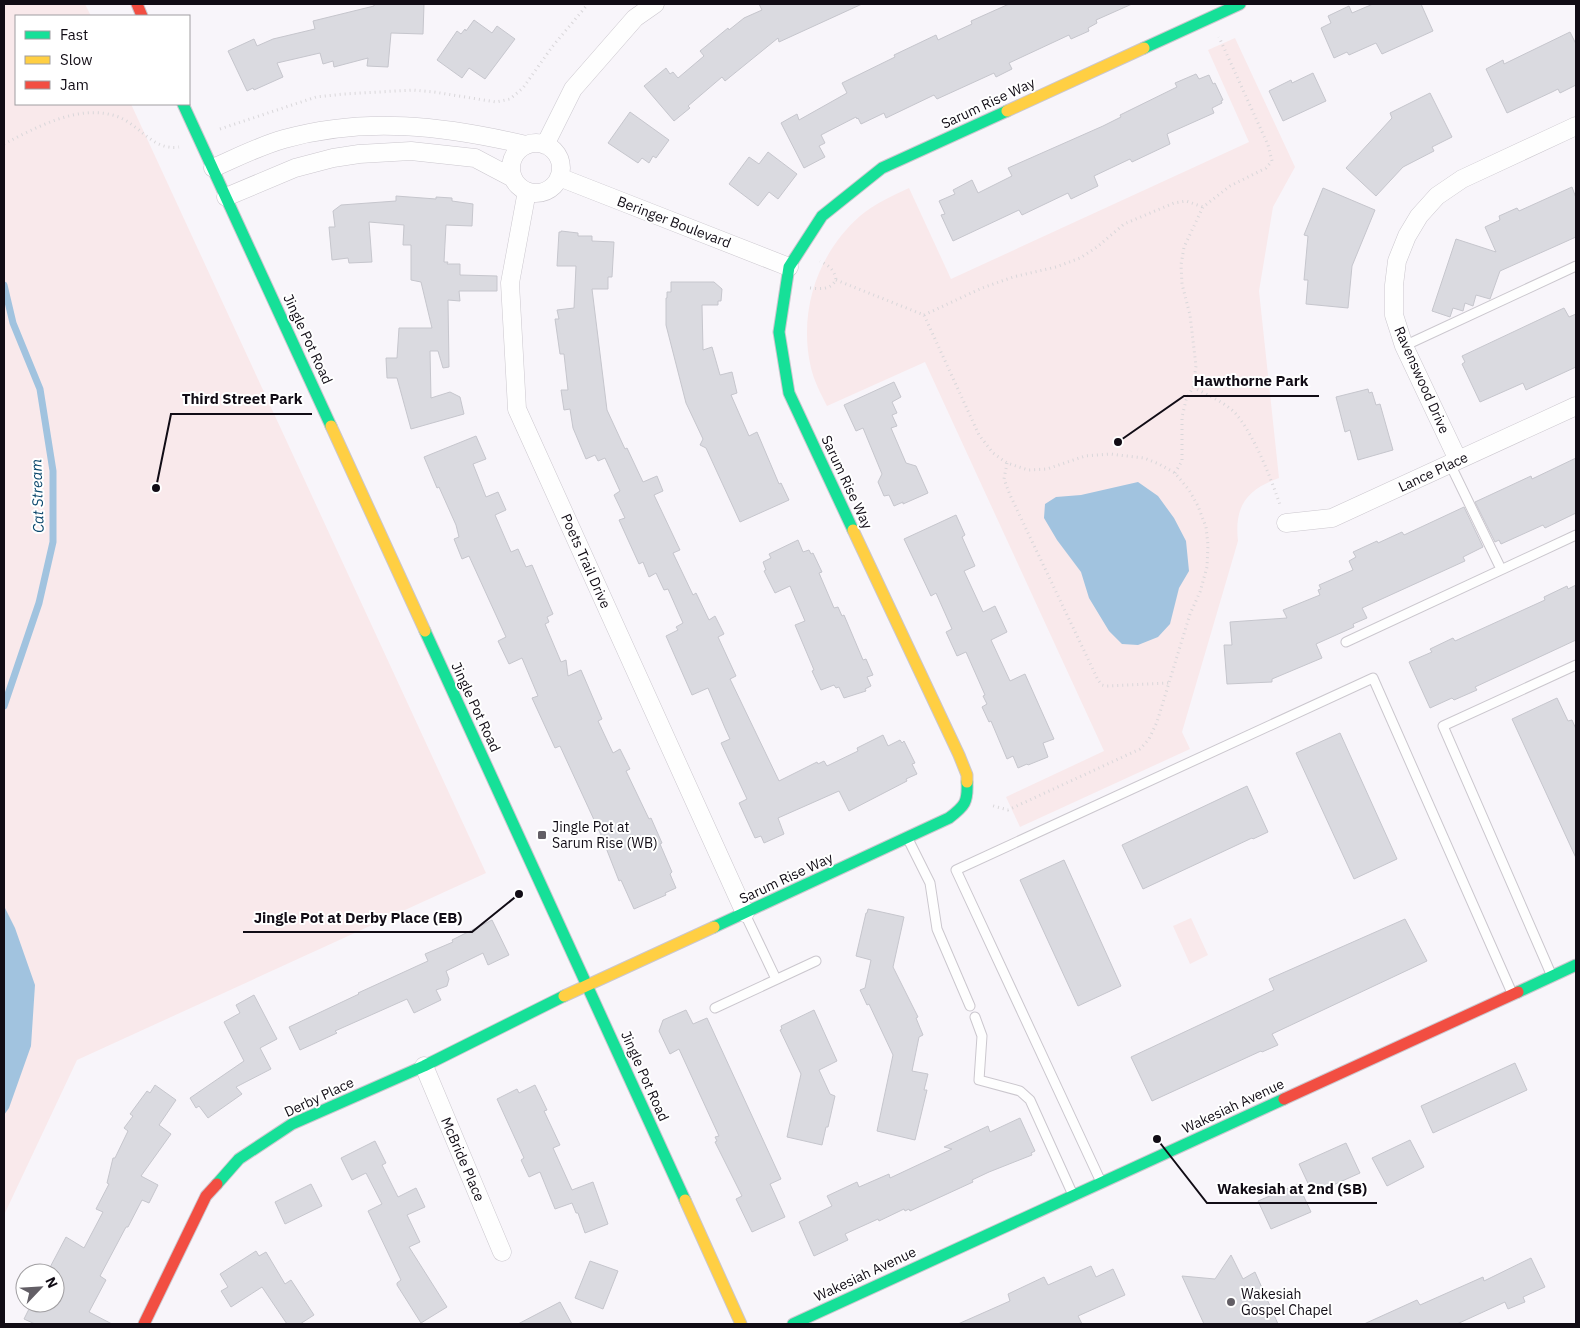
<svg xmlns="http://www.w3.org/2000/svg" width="1580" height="1328" font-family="'IBM Plex Sans',sans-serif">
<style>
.green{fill:#f9e9eb}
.water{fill:#a1c3df}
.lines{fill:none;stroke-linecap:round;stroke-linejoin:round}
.stream{stroke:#a1c3df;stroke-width:7}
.building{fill:#dadae0;stroke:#c6c6cd}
.lane-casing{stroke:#cbc7ce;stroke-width:11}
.street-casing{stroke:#cbc7ce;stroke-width:19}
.fast-casing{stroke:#cbc7ce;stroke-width:13}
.slow-casing{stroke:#cbc7ce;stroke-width:13}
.jam-casing{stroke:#cbc7ce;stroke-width:13}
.path{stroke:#d9d7da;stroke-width:3;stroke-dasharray:1 4;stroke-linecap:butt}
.lane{stroke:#fefefe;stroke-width:9}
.street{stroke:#fefefe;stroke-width:18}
.fast{stroke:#16e098;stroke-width:11}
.slow{stroke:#ffcf43;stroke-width:11}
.jam{stroke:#f24e42;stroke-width:11}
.poi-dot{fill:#625e65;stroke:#fff;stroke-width:2}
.labels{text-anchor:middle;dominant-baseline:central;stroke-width:4;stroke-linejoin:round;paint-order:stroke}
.street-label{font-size:14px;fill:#110c15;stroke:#fff}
.poi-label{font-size:14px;fill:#110c15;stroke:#fff;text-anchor:start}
.water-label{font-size:15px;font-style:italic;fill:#0c486d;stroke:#fff}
.leader{fill:none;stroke:#110c15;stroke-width:2}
.callout-dot{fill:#110c15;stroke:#fff;stroke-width:2}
.callout-label{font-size:15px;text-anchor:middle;font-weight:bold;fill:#110c15;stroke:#fff;stroke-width:4;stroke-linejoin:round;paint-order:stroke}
</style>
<rect width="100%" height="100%" fill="#f8f5fa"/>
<path class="green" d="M4 4H85L91 16H16V104H131L486 873 77 1060 4 1215Z
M1235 38 1295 167 1273 207 1259 291 1279 478C1247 489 1234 506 1238 541L1182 732 1190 749 1020 827 1006 797 1104 751 925 362 827 406C821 394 814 381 811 368 798 312 817 254 860 216 874 204 892 196 909 188L951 279 1249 142 1208 50Z
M1191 918 1208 955 1190 964 1173 926Z"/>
<path class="water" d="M1138 482 1158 496 1174 518 1186 541 1189 571 1179 588 1170 624 1158 637 1138 645 1122 644 1109 631 1089 598 1081 572 1057 540 1044 518 1045 504 1056 497 1081 495Z
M4 906 15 928 35 985 31 1046 9 1108 4 1115Z"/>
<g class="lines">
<path class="stream" d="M4 285 13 323 40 389 53 471V542L39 603 4 706"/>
</g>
<path class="building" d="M374 4H424L423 34 391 33 388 67 367 66 368 58 334 67 333 61 323 64 320 53 277 63 283 77 254 90 253 88 247 91 228 51 254 39 257 46 273 39 315 29 313 21 374 6Z
M759 4H862L779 42 778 38 725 81 722 77 688 106 690 108 674 121 644 86 666 68 670 74 673 72 678 78 704 56 700 51 728 28 729 30 744 18 762 10Z
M1009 4H1132L1096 20 1097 23 1088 28 1089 31 1071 39 1069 35 1009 63 1012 69 996 77 994 73 937 99 934 95 886 118 884 113 861 124 858 118 857 119 856 117 821 135 825 143 819 146 825 157 804 168 781 123 797 114 799 120 847 93 842 83 895 57 894 55 936 35 938 40 972 24 971 21Z
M1373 4H1421L1433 31 1382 54 1376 43 1349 55 1347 52 1334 58 1321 28 1331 23 1328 16 1349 6 1352 13Z
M474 20 492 33 497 26 515 39 485 79 469 68 462 78 437 60 457 31 461 34 465 29 466 31Z
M1570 32 1576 44V85L1560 93 1558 89 1552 92 1507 113 1486 69 1503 60 1504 64Z
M1313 73 1326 101 1283 121 1269 91 1291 80 1292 83Z
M1196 74 1199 79 1209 75 1213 84 1215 83 1223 100 1221 101 1222 103 1212 108 1214 113 1167 134 1170 144 1132 162 1130 159 1094 176 1098 186 1071 199 1068 193 1022 215 1019 210 953 241 941 215 945 214 939 201 955 194 953 190 972 180 978 193 1012 176 1008 168 1103 126 1121 117 1120 115 1177 87 1175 83Z
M1430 93 1452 137 1432 147 1434 151 1403 167 1376 196 1346 168 1392 118 1390 113Z
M630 112 669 140 656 158 653 156 649 163 642 158 638 163 608 143Z
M768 152 797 174 778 199 769 192 758 206 729 184 749 157 759 164Z
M1572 187 1576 198V237L1500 271 1490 299 1476 295 1473 306 1465 303 1463 311 1453 308 1450 317 1432 311 1456 239 1496 252 1485 227 1500 220 1499 216 1517 208 1519 211Z
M1323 188 1375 210 1352 266 1348 308 1306 304 1308 280H1304L1308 236 1304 235Z
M396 196 436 199V197L452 198V201L473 204 472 226 446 225 444 262H448L447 264H460V275L497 276V291H459L460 301 448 300 449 367 443 368 438 351H430L431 398 450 392 460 397 464 414 411 429 397 378H387L386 358H397L399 328H432L421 282 411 280V245H403L404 225 369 222 372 262 349 263 348 258 332 260 329 227H335L333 211 341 205 396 201Z
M561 231 578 233V236H592V241L614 242 612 277H608V289H592L607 410 625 449 627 448 643 482 657 476 663 491 654 495 680 550 673 553 693 595 696 593 709 620 715 616 724 634 718 637 736 676 730 679 779 781 817 762 818 764 824 761 827 766 858 751 857 748 883 735 888 746 900 740 902 743 904 741 915 763 912 764 917 774 906 779 907 781 849 811 839 791 778 818 784 834 764 843 761 836 755 838 739 803 747 799 721 743 730 739 725 728 708 688 692 695 666 636 678 630 676 627 683 623 668 589 664 590 656 573 649 577 643 562 639 564 619 520 625 518 614 495 620 491 605 458 598 461 595 455 586 459 573 428 570 409 564 410 561 390H568L564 354H560L555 319H559L557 310 574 308 576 266H557L559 232H561Z
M671 282H714L722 289 721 301H718V305H702L703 350 712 347 720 375 732 372 737 393 731 395 749 436 757 432 779 484 781 483 789 500 740 522 706 448 700 445 703 439 686 403 666 325V298H667V292H671Z
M1564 308 1569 317 1576 314V367L1526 390 1523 383 1480 402 1462 364 1465 362 1462 356Z
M894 382 901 397 892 402 897 413 892 415 897 426 891 428 906 463 916 466 928 493 903 504V502L894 506 889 495 884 496 878 482 882 474 863 428 856 431 844 405Z
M1368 389 1369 393 1372 392 1376 405 1380 404 1393 450 1358 460 1350 430 1345 432 1336 397Z
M476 436 486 459 473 464 486 497 498 492 506 510 495 515 511 552 518 549 526 567 532 565 553 614 547 617 549 622 545 624 561 662 566 660 568 676 581 670 602 719 598 721 613 753 620 749 630 769 626 771 649 819 651 818 662 843 660 844 672 872 670 874 676 888 665 893 666 895 634 909 621 880 619 881 601 835 560 746 555 748 532 698 538 696 522 658 509 664 498 641 506 637 469 556 462 559 454 539 459 537 456 525 439 487 437 488 424 457Z
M1576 458V513L1545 528 1543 525 1501 544 1499 540 1495 542 1475 502 1531 476 1532 479Z
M1464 507 1483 547 1463 557 1465 561 1362 608 1367 618 1353 624 1354 627 1316 644 1322 658 1272 679V682L1227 684 1224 645H1232L1230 622 1287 618 1283 610 1320 595 1318 590 1321 589 1319 585 1353 570 1349 561 1356 557 1353 552 1377 541 1378 543 1402 532 1404 535Z
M956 515 965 535 962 537 975 566 964 571 983 612 995 606 1007 632 991 640 1010 681 1025 674 1054 739 1043 743 1048 757 1028 765 1027 764 1018 768 1013 756 1007 759 991 721 989 722 982 707 987 704 983 696 985 695 966 652 957 656 946 632 952 629 936 593 931 596 904 539Z
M798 540 803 552 809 550 811 554 813 553 822 572 819 573 834 608 838 607 842 616 844 615 863 660 866 659 873 675 867 677 871 686 865 689 866 691 844 698 839 687 836 688 834 685 821 690 812 671 814 670 795 625 805 621 790 586 775 593 764 571 766 570 763 562 771 558 769 554Z
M1576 585V640L1475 687 1477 690 1454 700 1452 698 1430 708 1409 662 1432 652 1430 649 1453 638 1455 641 1545 600 1544 597 1567 586 1568 589Z
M1557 698 1568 721 1572 720 1576 729V858L1512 719Z
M1340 733 1397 859 1354 879 1296 753Z
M1247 786 1268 832 1253 839 1252 838 1143 889 1122 845Z
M1064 860 1121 986 1078 1006 1020 880Z
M868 909 904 917 893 967 918 1017 916 1018 923 1035 919 1037 912 1071 928 1074 924 1090H927L915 1140 877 1131 893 1055 869 1004 867 1005 860 990 865 988 871 960 856 956 866 913H867Z
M1405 919 1427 961 1272 1034 1278 1045 1262 1052 1261 1051 1152 1101 1131 1057 1274 990 1269 979Z
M492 920 509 955 488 965 483 953 446 971 449 979 447 986 436 990 441 1000 414 1013 407 999 335 1031 337 1033 300 1050 289 1027 359 994 358 993 428 961 425 954 453 942 452 940Z
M254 995 277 1039 260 1048 271 1069 236 1087 242 1094 208 1118 199 1106 196 1108 190 1098 244 1061 224 1022 240 1013 236 1005Z
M686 1010 693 1024 707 1018 781 1179 770 1184 785 1217 752 1232 736 1199 742 1196 715 1142 717 1141 715 1137 719 1136 707 1110 679 1049 670 1054 659 1031 663 1020Z
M814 1010 837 1061 819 1070 830 1094 835 1096 828 1127H826L822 1145 787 1137 801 1074 780 1030 782 1029 781 1026Z
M1515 1063 1527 1090 1433 1133 1421 1106Z
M155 1085 176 1100 159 1125 171 1134 141 1176 158 1185 149 1203 142 1200 128 1227H126L100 1276 106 1280 89 1312 112 1324H35L24 1319 32 1303H55V1273H47L66 1237 84 1248 103 1212 96 1209 109 1184 107 1183 113 1158H115L128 1131 124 1128 133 1116 130 1114 147 1091 150 1093Z
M535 1085 547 1110 544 1111 560 1145 553 1148 572 1190 593 1182 608 1224 585 1233 578 1213H576L572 1203 555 1209 540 1172 529 1177 521 1160 524 1158 497 1099 517 1089 519 1093Z
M1020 1118 1035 1151 1031 1153 1032 1155 989 1172 972 1180 973 1182 910 1211 909 1209 905 1211 904 1209 879 1221 878 1219 845 1234 848 1240 814 1256 799 1222 832 1206 827 1196 857 1182 859 1187 889 1174 890 1178 952 1149 944 1147 988 1126 990 1132Z
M1410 1140 1424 1167 1387 1186 1372 1158Z
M375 1141 386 1163 382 1165 398 1197 416 1188 425 1207 407 1215 420 1242 409 1247 447 1307 421 1323 397 1285V1283L401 1280 368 1211 382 1204 366 1173 352 1180 341 1158Z
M1346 1143 1360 1173 1313 1194 1299 1164Z
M311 1184 322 1206 285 1224 275 1202Z
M1298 1184 1311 1212 1271 1229 1258 1201Z
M256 1251 259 1256 266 1252 285 1284 291 1280 314 1315 300 1324H287L262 1287 231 1307 221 1291 228 1287 220 1274Z
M1231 1255 1243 1279 1255 1272 1278 1324H1204L1182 1276 1215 1279Z
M1531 1258 1545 1287 1523 1297 1525 1302 1508 1309 1505 1302 1457 1324H1364L1417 1300 1420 1305 1483 1277 1484 1281Z
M590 1261 618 1271 603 1309 575 1298Z
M1091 1266 1096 1277 1113 1269 1125 1295 1078 1316 1082 1324H958L1010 1301 1008 1294 1044 1277 1048 1285Z
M560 1302 572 1324H518Z"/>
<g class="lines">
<g class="lane-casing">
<path id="lane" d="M1404 346 1576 266
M1450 464 1501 569
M1346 642 1576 535
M908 839 930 883 937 929 970 1006
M745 914 776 979
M1551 974 1443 726 1576 665
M715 1008 816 961
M975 1017 982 1036 979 1080 1020 1091 1030 1100 1073 1195
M1101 1182 956 870 1373 678 1512 993"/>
</g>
<g class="street-casing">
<path id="street" d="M511 168a25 25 0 1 1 50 0a25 25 0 1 1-50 0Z
M545 145 573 89 635 18 655 4
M213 168C236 158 259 146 284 139 366 116 445 126 526 145
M559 177 789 267
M527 191 510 283 517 409 745 913
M226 197 295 168 333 158 359 154 411 151 475 158 513 178
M1458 460 1404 346 1394 315V285L1397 261 1407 236 1419 216 1437 196 1462 179 1576 126
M1286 523 1332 518 1576 406
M424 1066 502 1252"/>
</g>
<g class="fast-casing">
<path id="fast" d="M1144 48 1240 4
M183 104 331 426
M853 530 789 393 779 332 789 267 822 216 882 168 1007 111
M425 631 685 1200
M714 927 949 818C965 806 968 802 967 782
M1518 992 1576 965
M217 1184 239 1159 292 1124 424 1066 564 996
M793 1324 1284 1099"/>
</g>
<g class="slow-casing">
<path id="slow" d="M1007 111 1144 48
M331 426 425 631
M853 530 959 755 967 775V782
M564 996 714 927
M685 1200 741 1324"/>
</g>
<g class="jam-casing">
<path id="jam" d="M137 4 142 16
M1284 1099 1518 992
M144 1324 206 1196 217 1184"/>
</g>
<path class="path" d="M220 129 316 97 344 94 413 90 434 92 496 102 510 99 523 88 552 47 588 4
M4 144C37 127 78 104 116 116 140 124 152 151 179 147
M836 280 924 315 979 435 993 453 1007 463 1028 470 1047 469 1085 456 1110 454 1144 458 1159 464 1175 473 1189 490 1198 506 1206 527 1208 545 1207 567 1200 592 1190 614 1157 722 1149 739 1140 749 1008 810 990 805
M810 288C821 289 830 290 836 280 835 270 828 265 820 261
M924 315 982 288 1013 277 1056 267 1080 258 1097 247 1124 224 1174 203 1186 201 1203 207
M1193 387C1207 395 1225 402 1236 414 1254 435 1271 478 1280 505
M1007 463 1004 479 1010 495 1098 680 1102 685 1106 686 1169 683
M1175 473 1182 461V417L1186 400 1193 387 1196 366 1190 315 1182 284 1181 265 1184 247 1203 207 1230 186 1266 168 1272 161 1268 145 1219 37"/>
<use href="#lane" class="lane"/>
<use href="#street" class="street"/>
<use href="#fast" class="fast"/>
<use href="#slow" class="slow"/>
<use href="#jam" class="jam"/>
</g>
<g class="poi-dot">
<rect x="537" y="830" width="10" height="10" rx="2.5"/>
<circle cx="1231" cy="1302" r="5"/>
</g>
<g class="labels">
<g class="street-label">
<text transform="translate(988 103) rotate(-25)">Sarum Rise Way</text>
<text transform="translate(674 222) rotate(21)">Beringer Boulevard</text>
<text transform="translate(308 339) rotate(65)">Jingle Pot Road</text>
<text transform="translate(1422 380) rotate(66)">Ravenswood Drive</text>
<text transform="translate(1433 472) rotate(-25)">Lance Place</text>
<text transform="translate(847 482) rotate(65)">Sarum Rise Way</text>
<text transform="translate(586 561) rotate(66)">Poets Trail Drive</text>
<text transform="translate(476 707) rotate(65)">Jingle Pot Road</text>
<text transform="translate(786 878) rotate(-25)">Sarum Rise Way</text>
<text transform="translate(645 1076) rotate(66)">Jingle Pot Road</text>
<text transform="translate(319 1097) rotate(-25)">Derby Place</text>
<text transform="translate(1233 1106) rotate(-25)">Wakesiah Avenue</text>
<text transform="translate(463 1159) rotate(67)">McBride Place</text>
<text transform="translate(865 1274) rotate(-25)">Wakesiah Avenue</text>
</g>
<g class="poi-label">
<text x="552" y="827">Jingle Pot at<tspan x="552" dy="16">Sarum Rise (WB)</tspan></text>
<text x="1241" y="1294">Wakesiah<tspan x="1241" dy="16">Gospel Chapel</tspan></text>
</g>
<g class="water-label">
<text transform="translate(37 496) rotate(-92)">Cat Stream</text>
</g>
</g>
<path class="leader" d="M1118 442L1184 396H1319M156 488L171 414H312M519 894L472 932H243M1157 1139L1207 1203H1377"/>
<g class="callout-dot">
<circle cx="1118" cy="442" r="5"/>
<circle cx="156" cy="488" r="5"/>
<circle cx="519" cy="894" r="5"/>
<circle cx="1157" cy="1139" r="5"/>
</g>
<g class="callout-label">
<text x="1251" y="386">Hawthorne Park</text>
<text x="242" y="404">Third Street Park</text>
<text x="358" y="923">Jingle Pot at Derby Place (EB)</text>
<text x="1292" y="1194">Wakesiah at 2nd (SB)</text>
</g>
<rect width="1580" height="1328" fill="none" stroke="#110c15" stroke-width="10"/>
<rect x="15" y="15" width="175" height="90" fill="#ffffff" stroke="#a09ea1"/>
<rect x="25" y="31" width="25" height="8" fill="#16e098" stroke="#a09ea1"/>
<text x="60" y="40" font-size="15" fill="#110c15">Fast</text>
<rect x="25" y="56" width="25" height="8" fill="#ffcf43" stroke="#a09ea1"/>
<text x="60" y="65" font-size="15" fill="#110c15">Slow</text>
<rect x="25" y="81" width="25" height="8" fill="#f24e42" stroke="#a09ea1"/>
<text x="60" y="90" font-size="15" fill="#110c15">Jam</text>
<g transform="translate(40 1288) rotate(65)"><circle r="24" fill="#ffffff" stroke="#a09ea1"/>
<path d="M0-4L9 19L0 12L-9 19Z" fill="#625e65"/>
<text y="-8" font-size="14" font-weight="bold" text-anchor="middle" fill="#110c15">N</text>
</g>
</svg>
